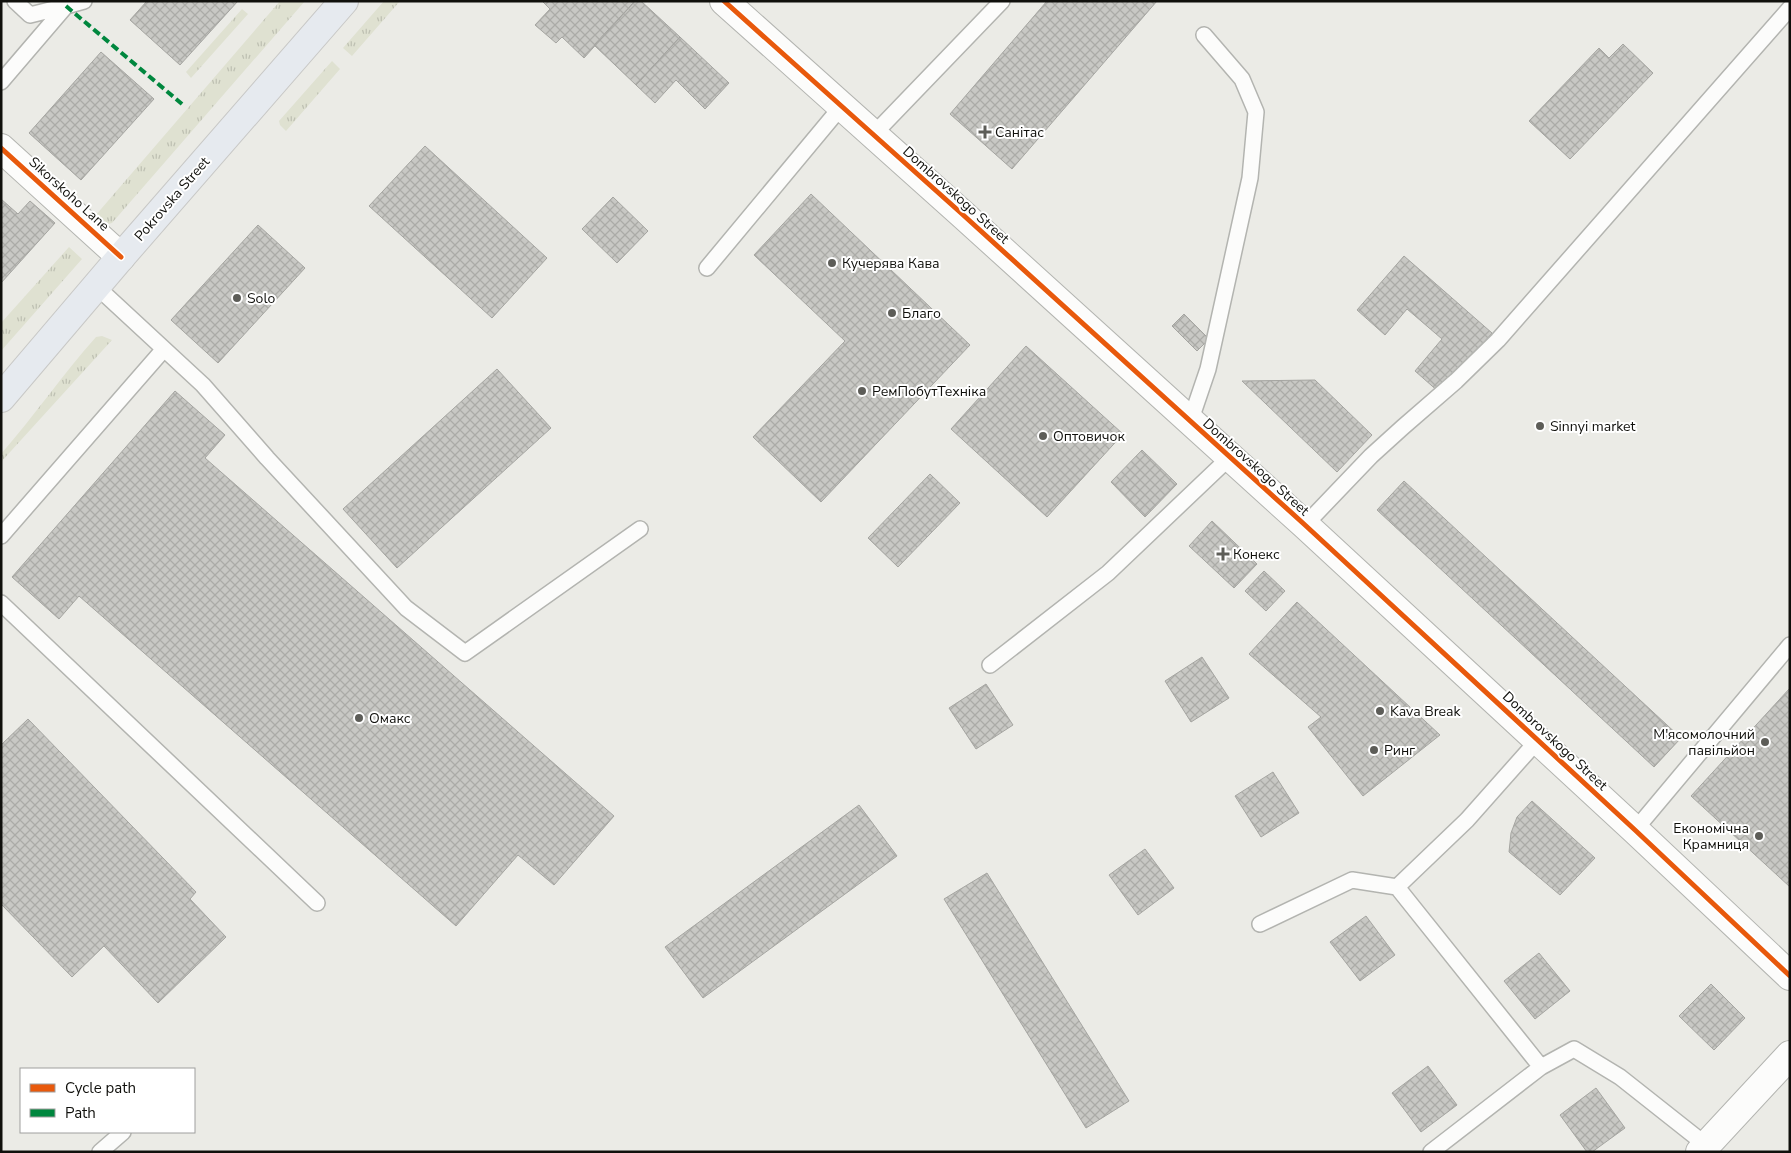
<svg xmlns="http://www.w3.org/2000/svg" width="1791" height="1153" font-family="'Nunito Sans',sans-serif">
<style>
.grass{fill:url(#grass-tufts)}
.building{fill:url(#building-cross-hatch);stroke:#a5a5a1}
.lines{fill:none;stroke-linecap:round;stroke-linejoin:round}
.service-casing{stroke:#b3b4b0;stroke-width:18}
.minor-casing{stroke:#b3b4b0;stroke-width:30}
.tertiary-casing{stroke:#b3b4b0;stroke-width:30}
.trunk-casing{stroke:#c8c8c6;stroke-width:30}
.service{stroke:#fcfcfb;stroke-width:15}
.minor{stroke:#fcfcfb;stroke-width:28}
.tertiary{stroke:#fcfcfb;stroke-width:28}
.trunk{stroke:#e6eaef;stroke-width:28}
.quiet{stroke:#00873e;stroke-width:4;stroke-dasharray:8 4;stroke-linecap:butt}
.cycleway-casing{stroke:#fff;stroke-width:8}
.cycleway{stroke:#e8590c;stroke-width:5}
.poi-dot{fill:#5d5d58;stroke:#fff;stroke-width:2}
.labels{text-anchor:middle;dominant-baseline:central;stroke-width:4;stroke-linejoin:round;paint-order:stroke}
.poi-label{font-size:14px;fill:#10100c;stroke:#fff;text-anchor:start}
.street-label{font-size:14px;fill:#10100c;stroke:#fff}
</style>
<defs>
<pattern id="grass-tufts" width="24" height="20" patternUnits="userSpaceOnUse" patternTransform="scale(1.25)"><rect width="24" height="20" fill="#dfe1d1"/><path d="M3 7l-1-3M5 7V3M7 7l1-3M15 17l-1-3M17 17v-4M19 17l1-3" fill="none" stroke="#bec0b2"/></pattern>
<pattern id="building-cross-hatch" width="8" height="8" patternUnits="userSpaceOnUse" patternTransform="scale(1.25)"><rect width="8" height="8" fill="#c8c8c4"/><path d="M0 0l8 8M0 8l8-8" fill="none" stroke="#ababa7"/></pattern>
</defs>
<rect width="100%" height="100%" fill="#ebebe6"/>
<path class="grass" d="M280 1H305L112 223C105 226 101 220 95 216Z
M384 1H400L352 56 343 48Z
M242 9 248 14 191 78 186 72Z
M332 61 340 69 286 131 280 125 279 121Z
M69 247 82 259 1 351V323Z
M102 336 112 340 1 462V454C34 416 63 374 96 337Z"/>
<path class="building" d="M147 1H238L180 65 130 20Z
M542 1H635L584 58 562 37 556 43 535 25 550 9Z
M635 1H641L680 37 636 85 594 45Z
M1047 1H1157L1012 169 950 114Z
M680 37 729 83 705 109 676 80 655 103 636 85Z
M1623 44 1653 73 1570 159 1529 121 1599 48 1609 58Z
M101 52 154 99 81 180 29 133Z
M425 146 547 258 492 318 369 206Z
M811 194 970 345 821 502 753 437 845 341 754 255Z
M613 197 648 231 617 263 582 229Z
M1 199 18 214 30 201 55 223 1 283Z
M258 225 305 268 218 363 171 320Z
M1404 256 1492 333 1440 393 1415 371 1442 339 1407 309 1385 335 1357 310Z
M1184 314 1209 339 1197 351 1172 326Z
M1026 346 1123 434 1047 517 951 429Z
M497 369 551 428 397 568 343 509Z
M1315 380 1372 435 1337 472 1242 381Z
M175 391 225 435 205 458 614 816 554 885 518 855 456 926 79 596 59 619 12 577Z
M1142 450 1177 484 1145 517 1111 482Z
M930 474 960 503 898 567 868 538Z
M1404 481 1681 738 1654 767 1377 510Z
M1212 521 1257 564 1234 588 1189 546Z
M1264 571 1285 591 1266 611 1245 591Z
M1297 602 1440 735 1363 796 1308 727 1321 717 1249 654Z
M1202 657 1229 698 1191 722 1165 681Z
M986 684 1013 725 976 749 949 708Z
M1790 688V887L1691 796Z
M28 719 196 892 190 899 226 937 158 1003 104 946 72 977 1 904V745Z
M1273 772 1299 813 1261 837 1235 796Z
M1532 801 1595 858 1560 895 1509 852 1511 833 1517 817Z
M859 805 897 856 703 998 665 947Z
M1145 849 1174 888 1138 915 1109 875Z
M987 873 1129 1101 1086 1128 944 899Z
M1366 916 1395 955 1360 981 1330 942Z
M1539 953 1570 991 1535 1019 1504 981Z
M1711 984 1745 1018 1714 1050 1679 1016Z
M1428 1066 1457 1105 1421 1132 1392 1093Z
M1596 1088 1625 1128 1592 1152H1587L1560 1115Z"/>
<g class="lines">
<g class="service-casing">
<path id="service" d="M15 1 30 15 66 6
M1 82 66 6 84 1
M873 135 1002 1
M707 268 841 107
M96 286 203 385 267 458 406 608 465 653 640 529
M1190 422 1208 369 1250 178 1256 112 1242 79 1204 35
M1305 525 1371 456 1403 427 1456 381 1498 340 1790 8
M1 536 164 349
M1 603 317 903
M990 665 1108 573 1229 458
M1538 740 1467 820 1397 887 1541 1067 1574 1049 1620 1077 1706 1145
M1635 830 1790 645
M1260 924 1352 880 1397 887
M100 1152 123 1132
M1431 1152 1541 1067"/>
</g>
<g class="minor-casing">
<path id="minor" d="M1 148 121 257"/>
</g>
<g class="tertiary-casing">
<path id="tertiary" d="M724 1 961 213 1305 525 1635 830 1790 976
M1700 1152 1790 1055"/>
</g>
<g class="trunk-casing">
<path id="trunk" d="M1 398 121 257 344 1"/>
</g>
<use href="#service" class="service"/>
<use href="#minor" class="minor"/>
<use href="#tertiary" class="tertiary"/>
<use href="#trunk" class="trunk"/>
<path class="quiet" d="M66 6 182 104"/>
<g class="cycleway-casing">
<path id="cycleway" d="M724 1 961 213 1305 525 1635 830 1790 976
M1 148 121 257"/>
</g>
<use href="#cycleway" class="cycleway"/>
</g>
<g class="poi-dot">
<path d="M982.5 124.5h5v5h5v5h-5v5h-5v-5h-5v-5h5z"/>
<circle cx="832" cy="263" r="5"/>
<circle cx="237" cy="298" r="5"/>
<circle cx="892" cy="313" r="5"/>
<circle cx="862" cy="391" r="5"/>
<circle cx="1540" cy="426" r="5"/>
<circle cx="1043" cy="436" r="5"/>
<path d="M1220.5 546.5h5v5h5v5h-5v5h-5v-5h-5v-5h5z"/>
<circle cx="1380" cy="711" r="5"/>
<circle cx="359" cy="718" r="5"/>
<circle cx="1765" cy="742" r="5"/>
<circle cx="1374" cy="750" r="5"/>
<circle cx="1759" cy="836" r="5"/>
</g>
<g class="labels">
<g class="poi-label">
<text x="995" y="132">Санітас</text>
<text x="842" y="263">Кучерява Кава</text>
<text x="247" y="298">Solo</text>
<text x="902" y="313">Благо</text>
<text x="872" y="391">РемПобутТехніка</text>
<text x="1550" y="426">Sinnyi market</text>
<text x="1053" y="436">Оптовичок</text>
<text x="1233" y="554">Конекс</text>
<text x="1390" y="711">Kava Break</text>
<text x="369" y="718">Омакс</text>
<text x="1755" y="734" text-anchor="end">М'ясомолочний<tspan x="1755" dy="16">павільйон</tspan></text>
<text x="1384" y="750">Ринг</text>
<text x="1749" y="828" text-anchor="end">Економічна<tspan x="1749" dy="16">Крамниця</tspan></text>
</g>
<g class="street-label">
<text transform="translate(69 194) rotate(42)">Sikorskoho Lane</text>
<text transform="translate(956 195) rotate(42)">Dombrovskogo Street</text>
<text transform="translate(172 199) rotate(-49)">Pokrovska Street</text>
<text transform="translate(1256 467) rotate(42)">Dombrovskogo Street</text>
<text transform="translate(1555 741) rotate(43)">Dombrovskogo Street</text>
</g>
</g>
<rect width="1791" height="1153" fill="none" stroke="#10100c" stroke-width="5"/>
<rect x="20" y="1068" width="175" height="65" fill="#ffffff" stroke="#9f9f9e"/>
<rect x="30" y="1084" width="25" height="8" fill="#e8590c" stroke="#9f9f9e"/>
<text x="65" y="1093" font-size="15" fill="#10100c">Cycle path</text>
<rect x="30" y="1109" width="25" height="8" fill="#00873e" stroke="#9f9f9e"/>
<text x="65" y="1118" font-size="15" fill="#10100c">Path</text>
</svg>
